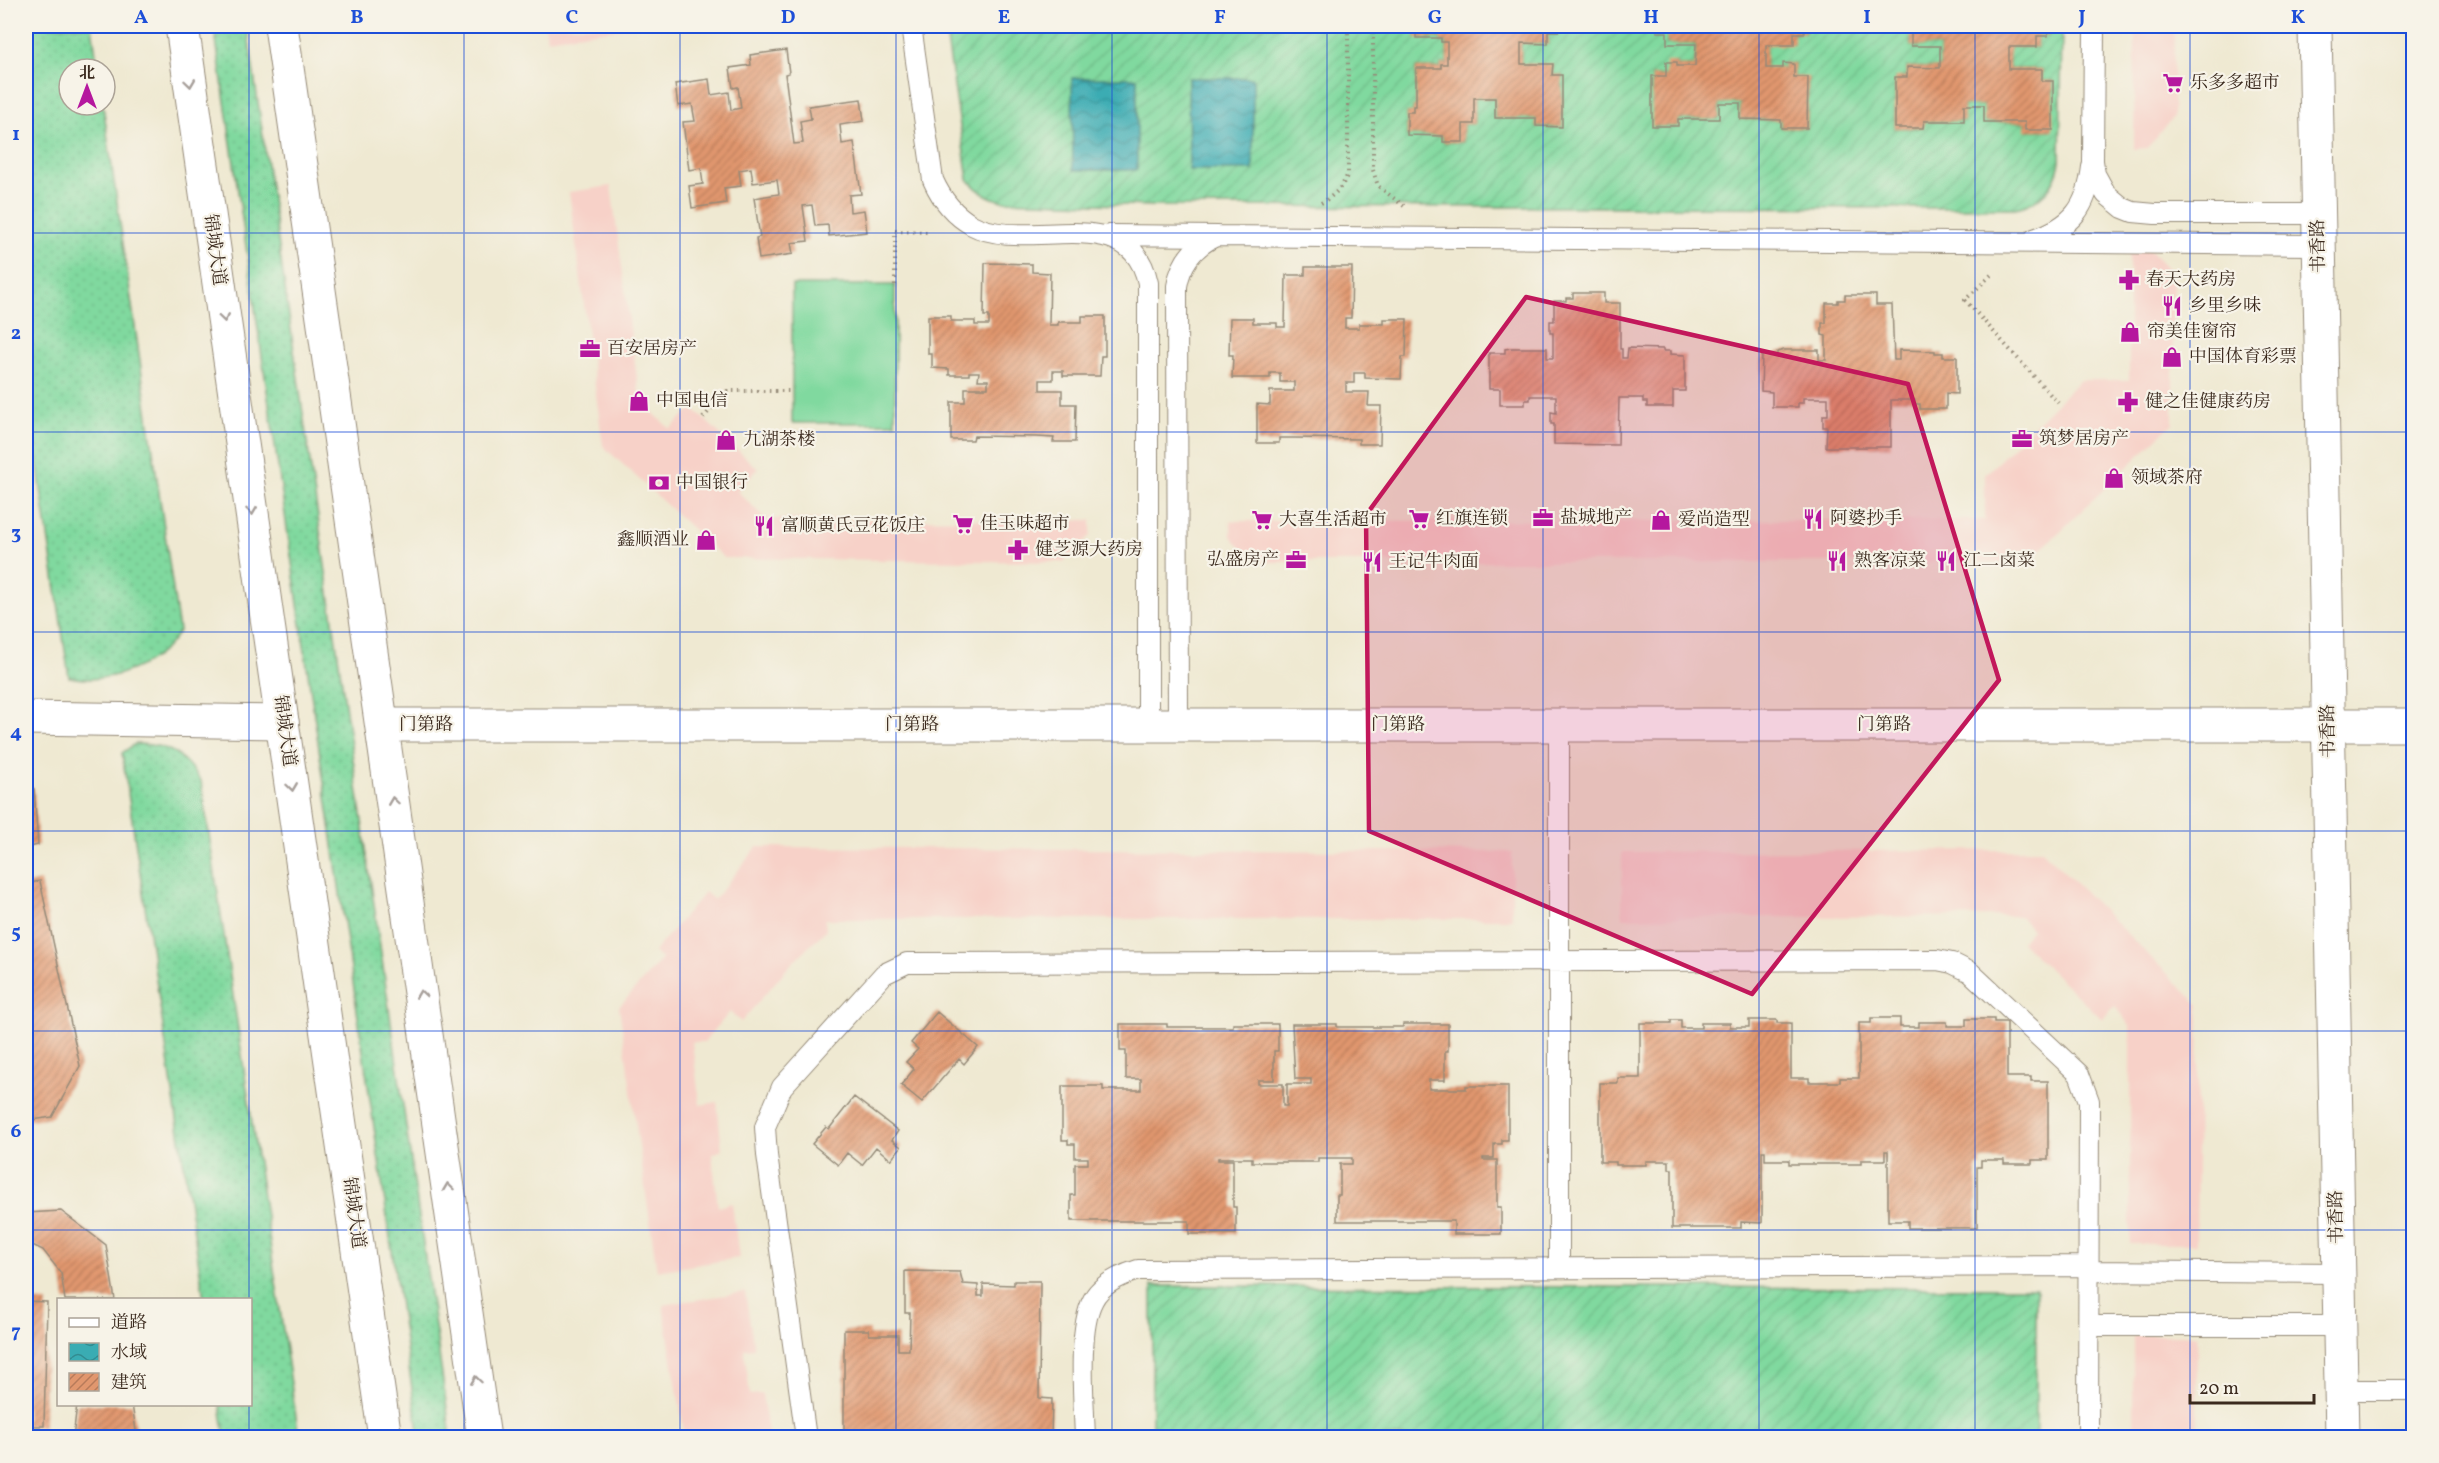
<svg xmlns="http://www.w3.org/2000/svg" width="2439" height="1463" font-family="Vollkorn,'Noto Serif SC',serif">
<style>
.built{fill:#f7d1c8}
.grass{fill:url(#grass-dots);stroke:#5e825e;stroke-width:1.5}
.garden{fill:url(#garden-furrows);stroke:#5e825e;stroke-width:1.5}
.pitch{fill:#80d99f;stroke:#5e825e;stroke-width:1.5}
.water{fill:url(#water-waves);stroke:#3a6b68;stroke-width:1.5}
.building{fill:url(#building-hatch)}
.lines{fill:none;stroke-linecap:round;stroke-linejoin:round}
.service-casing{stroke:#958a78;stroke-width:22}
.minor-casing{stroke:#958a78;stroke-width:35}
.secondary-casing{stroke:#958a78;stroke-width:35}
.path{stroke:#958a78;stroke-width:4;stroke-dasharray:1.5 4.5;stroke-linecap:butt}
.service{stroke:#fff;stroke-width:20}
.minor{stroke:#fff;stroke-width:33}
.secondary{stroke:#fff;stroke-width:33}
.oneway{stroke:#a79f9a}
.marked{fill:#c2185b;fill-opacity:0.2;stroke:#c2185b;stroke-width:4.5;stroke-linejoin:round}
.grid{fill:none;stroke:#1d4ed8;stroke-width:1.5;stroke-opacity:0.55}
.labels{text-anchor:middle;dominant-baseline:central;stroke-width:4.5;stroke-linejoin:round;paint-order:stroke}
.poi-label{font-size:18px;fill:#3b2a1e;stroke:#f7f3e8;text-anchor:start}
.street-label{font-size:18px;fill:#3b2a1e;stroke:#f7f3e8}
.neatline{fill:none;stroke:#1d4ed8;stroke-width:2}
.grid-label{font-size:20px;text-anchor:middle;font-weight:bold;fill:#1d4ed8}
</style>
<defs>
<pattern id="grass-dots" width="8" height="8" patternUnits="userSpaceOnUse" patternTransform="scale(1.5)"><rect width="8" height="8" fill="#80d99f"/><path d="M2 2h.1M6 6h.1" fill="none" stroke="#70ba88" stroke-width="1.8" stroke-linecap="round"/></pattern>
<pattern id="garden-furrows" width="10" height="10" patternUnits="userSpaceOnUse" patternTransform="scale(1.5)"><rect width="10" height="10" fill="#80d99f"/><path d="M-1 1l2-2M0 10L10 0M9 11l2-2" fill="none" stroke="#70ba88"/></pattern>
<pattern id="water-waves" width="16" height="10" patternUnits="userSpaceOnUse" patternTransform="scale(1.5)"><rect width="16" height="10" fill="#3aacb3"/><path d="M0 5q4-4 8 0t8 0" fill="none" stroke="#328c91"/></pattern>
<pattern id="building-hatch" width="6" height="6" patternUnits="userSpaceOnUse" patternTransform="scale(1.5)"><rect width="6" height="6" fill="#e1976e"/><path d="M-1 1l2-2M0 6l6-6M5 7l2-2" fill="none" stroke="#b87b5a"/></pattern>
</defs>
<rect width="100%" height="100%" fill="#f7f3e8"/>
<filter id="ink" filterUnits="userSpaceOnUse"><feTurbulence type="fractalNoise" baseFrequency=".0167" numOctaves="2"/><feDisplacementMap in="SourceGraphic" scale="12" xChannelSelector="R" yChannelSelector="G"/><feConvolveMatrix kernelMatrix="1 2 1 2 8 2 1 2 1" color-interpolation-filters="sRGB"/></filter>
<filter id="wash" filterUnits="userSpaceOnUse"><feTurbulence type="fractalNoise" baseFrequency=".008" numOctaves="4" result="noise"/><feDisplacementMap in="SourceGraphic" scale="24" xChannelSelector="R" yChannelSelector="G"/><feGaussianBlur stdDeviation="1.35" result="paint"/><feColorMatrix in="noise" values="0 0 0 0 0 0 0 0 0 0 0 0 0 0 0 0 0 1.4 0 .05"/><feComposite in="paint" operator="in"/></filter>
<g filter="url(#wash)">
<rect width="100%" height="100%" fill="#efe9d2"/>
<path class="built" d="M545 26H638L547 39Z
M2135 26H2174L2173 117 2147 148 2134 149Z
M611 186 640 400 670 429 692 408 758 469 737 491 766 519 1091 520V535L1063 562 724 558 603 446 569 192Z
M2129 246H2146L2173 274V423L2028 562H1253L1231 536V521L1985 520V475L2080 380H2129Z
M757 847 1512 852V919H825L826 930 790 965 741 1022 730 1012 704 1042H692L700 1105 717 1102 722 1150 712 1154 718 1207 732 1203 739 1258 657 1271 619 1007 662 959 654 952 705 892 714 900Z
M2042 850 2199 1005 2196 1244H2130V1026L2115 1006 2102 1019 2021 942 2032 930 2020 916 1622 918V852Z
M745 1292 754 1348 744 1349 750 1395 762 1394 769 1437H685L663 1305Z
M2133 1335H2197V1437H2133Z"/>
<path class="grass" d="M26 26H92L98 69H69V105H103L179 631C160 666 107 685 69 677L26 388Z
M214 26H247L451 1437H419Z
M135 744C170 744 182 754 201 781L299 1437H225L220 1405 250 1404V1300L204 1299 122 753Z"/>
<path class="garden" d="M945 26H1416V38H1441V42H1447V64H1441V68H1416V106L1413 107V112L1407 113V135L1443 136V142H1463V124H1474V98H1495V118H1536V126L1562 127V75H1552L1553 65 1521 64V43L1548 44V31H1558L1559 26H1657V32H1667V44H1696L1695 66H1677V62L1666 76H1652L1653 126H1678V119H1719V103H1740V119L1781 120V128H1807L1808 78 1794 77V64L1784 63 1783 68H1766V45L1794 33H1805V26H1900L1901 33H1911V46H1940V68L1907 67V77L1895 78V128H1923L1924 121H1963L1964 105H1984L1985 122H2025L2026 130H2052L2053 81H2042V69H2009V47H2037V36H2048V26H2062L2060 162C2055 188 2040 203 2015 208L1153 206 1003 201C988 198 977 191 968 179Z
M1152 1286 2036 1288V1437H1152Z"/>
<path class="pitch" d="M792 285H895V423H792Z"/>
<path class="water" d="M1072 78H1137V170H1073Z
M1188 78H1253V170H1189Z"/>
<g id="blocks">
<path class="building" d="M1416 26H1559V31H1548V44L1521 43V64H1553L1552 75H1562V127L1536 126V118H1495V98H1474V124H1463V142H1443V136L1407 135V112H1413V106H1416V68H1441V64H1447V42H1441V38H1416Z
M1657 26H1805V33H1794V45H1766V68H1783V63L1794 64V77H1808L1807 128H1781V120L1740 119V103H1719V119H1678V126H1652V76H1666V62H1677V66H1695L1696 44H1667V32H1657Z
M1900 26H2048V36H2037V47H2009V69H2042V81H2053V130H2025V122H1984V105H1964V121H1924L1923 128H1895V77H1907V67L1940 68V46H1911V33H1900Z
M786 50 789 73 785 74 794 144 803 143 800 121 811 119 809 106 861 99 864 121 840 125 842 144 854 142 861 194 849 195 850 212 864 210 867 232 829 236 828 225 815 226 812 205 803 206 808 241 791 243 793 254 759 259 756 238 760 237 754 198 779 194 777 180 753 183 751 168 739 170 741 186 724 188 726 203 692 208 689 186 703 184 701 168 689 170 683 122 695 121 692 104 678 106 675 84 709 79 711 95 729 92 731 110 741 108 738 87 733 88 730 68 751 65 750 55Z
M985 263 1032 264V272L1050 273 1049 325H1058V322H1082V316H1105V356H1101L1100 376H1063V371H1053V380H1040V390H1062V404H1076L1075 442H1053L1054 438 1037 437 974 436 973 440H951V402H965V388H988V380H978L979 372H969V375H949V369L932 368V354H928V316H951V321H975V325H989V316H984Z
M1305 267H1352L1351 318H1345V328H1359V324H1384V319H1407L1406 357H1402L1401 379 1365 378V373H1354V383H1346V392H1369L1368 406H1381L1380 444H1359V439L1295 438H1279V443H1257V404L1270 405V391H1294V382H1280V373H1270V378H1232L1233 355H1229L1230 318H1253V323H1277V327H1285L1286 275H1305Z
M1573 293H1604V303H1620V349H1622V358H1627L1628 348 1663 349V351H1670V354L1685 355V391H1673V407H1647V402H1643V398H1619L1618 445 1554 444V424H1551V412L1556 413V396H1530V400H1525V405H1500V389H1489V353H1505V349L1512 348H1547V358H1553V333H1550V321H1554V301H1566V298H1573Z
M1845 295H1876V305H1892L1894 360H1899V350L1935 351V353H1943V357H1957V394L1946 393V409H1920V404H1915V400H1891V447H1826L1827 427H1823V415H1828V398H1803V403H1798V407H1772V392L1761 391 1762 355H1777V352L1784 350H1819V360H1826V336L1822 335V323H1826V303H1838V300H1845Z
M26 781 34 789 38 845 26 848Z
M40 881 80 1066 52 1117 26 1121V884Z
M937 1012 978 1047 964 1064 959 1059 922 1102 901 1085 914 1069 906 1062 918 1049 911 1043Z
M1871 1018H1900V1027H1919V1022H1947V1026H1966V1019H1994V1022H2007V1077H2031V1081H2048V1160H2032V1164H2004V1160H1981V1167H1977V1228H1908V1221H1888V1151H1885V1160H1861V1164H1789V1160H1765V1151H1762V1223L1741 1222V1228H1672V1169H1669V1161H1646V1165H1616V1162H1600V1083H1618V1078H1640V1023H1671V1020H1681V1028H1701V1023H1730V1027H1749V1020H1777V1023H1791V1078H1809V1082H1840V1078H1859V1023H1871Z
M1120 1024H1167V1027H1233V1024H1278V1051H1274V1080H1258V1084H1283V1106H1287V1084H1311V1079H1295L1292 1024H1337V1027H1403V1024H1448V1051H1445V1080H1429V1089H1466V1086H1508V1140H1502V1144H1494V1158H1483V1160H1497V1207H1501V1234H1454V1221H1337V1195H1340V1164H1352V1158H1318V1162H1252V1158H1218V1160H1233V1207H1236V1234H1189V1221H1071V1195H1075V1164H1088V1158H1075V1144H1068V1140H1062V1086H1103V1090H1141V1079H1126V1051H1120Z
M854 1097 898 1131 892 1140 901 1147 891 1160 876 1147 862 1165 847 1153 838 1165 812 1144 826 1127 829 1129Z
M61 1211 106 1245 115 1300H65L61 1273 43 1250 26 1242V1213Z
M905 1271 960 1272 963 1284 978 1285V1296H983V1284L1014 1285V1281H1040L1039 1398 1052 1399 1051 1438H844V1330H869V1335H898V1350H909L910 1313H905Z
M26 1301 47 1302 44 1426H26Z
M77 1404H132L137 1438H73Z"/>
</g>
</g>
<g filter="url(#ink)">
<use href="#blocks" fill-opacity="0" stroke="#958a78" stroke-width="1.5"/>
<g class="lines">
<g class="service-casing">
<path id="service" d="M911 26 933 180C941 198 954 215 972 225 1026 254 1130 198 1148 283V726
M2094 26 2093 161 2095 174 2106 194 2123 208 2133 212 2155 214H2319
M1109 235 1218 236
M2034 239C2073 226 2087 207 2092 167
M1559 725V1268
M1178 726 1177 286C1181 262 1194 246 1216 236L2319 245
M2088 1271 2338 1273
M2088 1326H2339
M2341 1390H2414
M806 1438 767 1155 765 1127 782 1087 884 974 907 963 1937 960 1952 963 1970 972 2079 1074 2089 1101 2088 1438
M1085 1438C1084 1402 1077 1330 1093 1300 1101 1284 1122 1275 1138 1270L2088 1266"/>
</g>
<g class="minor-casing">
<path id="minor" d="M2315 26 2342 1438
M26 718 282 722
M382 725H2414"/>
</g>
<g class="secondary-casing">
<path id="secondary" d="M182 26 385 1438
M281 26 484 1438"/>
</g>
<path class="path" d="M806 26 813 31 817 26
M1373 26V170L1378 186 1404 206
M1321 203C1334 196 1343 187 1348 173V26
M1991 275 1965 300 2058 403
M895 285V231L929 232
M703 418 727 391H792"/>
<use href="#service" class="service"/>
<use href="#minor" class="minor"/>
<use href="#secondary" class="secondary"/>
</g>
<defs><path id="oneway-chevron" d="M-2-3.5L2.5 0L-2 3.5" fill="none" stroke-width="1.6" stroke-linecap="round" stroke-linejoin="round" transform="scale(1.5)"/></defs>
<g class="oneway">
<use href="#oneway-chevron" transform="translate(190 83) rotate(82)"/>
<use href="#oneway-chevron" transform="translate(224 318) rotate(82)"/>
<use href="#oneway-chevron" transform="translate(252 511) rotate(82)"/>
<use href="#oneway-chevron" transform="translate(292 787) rotate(82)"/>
<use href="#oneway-chevron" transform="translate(393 801) rotate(-98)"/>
<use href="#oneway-chevron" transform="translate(421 994) rotate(-98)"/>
<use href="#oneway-chevron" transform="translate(448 1187) rotate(-98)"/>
<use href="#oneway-chevron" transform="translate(476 1380) rotate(-98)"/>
</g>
</g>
<path class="marked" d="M1526 297 1908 384 1999 680 1752 994 1369 831 1366 515Z"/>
<path class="grid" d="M249 26V1300M464 26V1438M680 26V1438M896 26V1438M1112 26V1438M1327 26V1438M1543 26V1438M1759 26V1438M1975 26V1438M2190 26V1438M26 233H2414M26 432H2414M26 632H2414M26 831H2414M26 1031H2414M26 1230H2414M249 1404V1438"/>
<defs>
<g id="supermarket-bare" transform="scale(1.62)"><path d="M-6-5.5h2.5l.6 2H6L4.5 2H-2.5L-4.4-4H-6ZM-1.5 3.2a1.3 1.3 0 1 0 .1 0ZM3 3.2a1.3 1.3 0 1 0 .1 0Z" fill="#b5179e" stroke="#f7f3e8" stroke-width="2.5" paint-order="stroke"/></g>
<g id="pharmacy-bare" transform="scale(1.62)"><path d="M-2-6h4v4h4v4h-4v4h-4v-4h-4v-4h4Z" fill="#b5179e" stroke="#f7f3e8" stroke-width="2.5" paint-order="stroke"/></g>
<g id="restaurant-bare" transform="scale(1.62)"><path d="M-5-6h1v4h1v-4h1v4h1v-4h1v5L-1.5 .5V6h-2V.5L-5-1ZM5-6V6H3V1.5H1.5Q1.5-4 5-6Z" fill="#b5179e" stroke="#f7f3e8" stroke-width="2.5" paint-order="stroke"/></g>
<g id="shop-bare" transform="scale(1.62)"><path d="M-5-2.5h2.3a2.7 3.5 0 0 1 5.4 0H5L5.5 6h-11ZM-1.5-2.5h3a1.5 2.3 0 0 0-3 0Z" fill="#b5179e" stroke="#f7f3e8" stroke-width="2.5" paint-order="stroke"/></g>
<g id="office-bare" transform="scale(1.62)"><path d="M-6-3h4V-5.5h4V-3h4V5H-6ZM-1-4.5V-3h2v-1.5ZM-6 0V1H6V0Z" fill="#b5179e" stroke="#f7f3e8" stroke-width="2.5" paint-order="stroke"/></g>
<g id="bank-bare" transform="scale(1.62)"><path d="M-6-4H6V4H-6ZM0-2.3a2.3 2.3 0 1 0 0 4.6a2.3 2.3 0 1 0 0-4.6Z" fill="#b5179e" stroke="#f7f3e8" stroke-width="2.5" paint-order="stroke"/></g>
</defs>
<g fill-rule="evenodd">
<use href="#supermarket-bare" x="2173" y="83"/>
<use href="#pharmacy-bare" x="2129" y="280"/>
<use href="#restaurant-bare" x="2172" y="306"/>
<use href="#shop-bare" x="2130" y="332"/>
<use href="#office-bare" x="590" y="349"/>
<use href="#shop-bare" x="2172" y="357"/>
<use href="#shop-bare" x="639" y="401"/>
<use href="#pharmacy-bare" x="2128" y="402"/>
<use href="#office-bare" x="2022" y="439"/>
<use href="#shop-bare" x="726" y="440"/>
<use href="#shop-bare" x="2114" y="478"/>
<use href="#bank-bare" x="659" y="483"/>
<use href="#office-bare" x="1543" y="518"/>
<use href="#supermarket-bare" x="1419" y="519"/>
<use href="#restaurant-bare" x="1813" y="519"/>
<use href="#supermarket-bare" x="1262" y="520"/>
<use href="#shop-bare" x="1661" y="520"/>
<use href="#supermarket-bare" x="963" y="524"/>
<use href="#restaurant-bare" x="764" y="526"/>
<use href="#shop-bare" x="706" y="540"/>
<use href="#pharmacy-bare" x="1018" y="550"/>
<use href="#office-bare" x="1296" y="560"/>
<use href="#restaurant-bare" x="1837" y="561"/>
<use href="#restaurant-bare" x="1946" y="561"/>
<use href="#restaurant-bare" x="1372" y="562"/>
</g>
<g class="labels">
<g class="poi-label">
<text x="2190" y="83">乐多多超市</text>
<text x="2146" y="280">春天大药房</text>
<text x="2189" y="306">乡里乡味</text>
<text x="2147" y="332">帘美佳窗帘</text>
<text x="607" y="349">百安居房产</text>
<text x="2189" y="357">中国体育彩票</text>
<text x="656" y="401">中国电信</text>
<text x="2145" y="402">健之佳健康药房</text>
<text x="2039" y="439">筑梦居房产</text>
<text x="743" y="440">九湖茶楼</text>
<text x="2131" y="478">领域茶府</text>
<text x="676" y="483">中国银行</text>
<text x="1560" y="518">盐城地产</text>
<text x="1436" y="519">红旗连锁</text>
<text x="1830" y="519">阿婆抄手</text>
<text x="1279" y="520">大喜生活超市</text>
<text x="1678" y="520">爱尚造型</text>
<text x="980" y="524">佳玉味超市</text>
<text x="781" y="526">富顺黄氏豆花饭庄</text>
<text x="689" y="540" text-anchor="end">鑫顺酒业</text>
<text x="1035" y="550">健芝源大药房</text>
<text x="1279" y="560" text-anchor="end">弘盛房产</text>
<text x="1854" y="561">熟客凉菜</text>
<text x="1963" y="561">江二卤菜</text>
<text x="1389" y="562">王记牛肉面</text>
</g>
<g class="street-label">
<text transform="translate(2319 246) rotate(-91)">书香路</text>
<text transform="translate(214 250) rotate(82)">锦城大道</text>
<text x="426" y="725">门第路</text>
<text x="912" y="725">门第路</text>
<text x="1398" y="725">门第路</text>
<text x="1884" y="725">门第路</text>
<text transform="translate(284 731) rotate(82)">锦城大道</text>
<text transform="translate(2329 731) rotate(-91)">书香路</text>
<text transform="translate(353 1213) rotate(82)">锦城大道</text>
<text transform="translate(2337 1217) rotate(-91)">书香路</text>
</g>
</g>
<rect width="2439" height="1463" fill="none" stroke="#f7f3e8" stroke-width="66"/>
<rect x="57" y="1298" width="195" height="108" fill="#f7f3e8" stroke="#aca397" stroke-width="1.5"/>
<rect x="69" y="1318" width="30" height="9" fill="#ffffff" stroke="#aca397" stroke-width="1.5"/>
<text x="111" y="1328" font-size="18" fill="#3b2a1e">道路</text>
<rect x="69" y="1343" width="30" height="18" fill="url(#water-waves)" stroke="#aca397" stroke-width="1.5"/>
<text x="111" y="1358" font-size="18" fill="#3b2a1e">水域</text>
<rect x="69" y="1373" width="30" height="18" fill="url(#building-hatch)" stroke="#aca397" stroke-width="1.5"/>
<text x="111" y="1388" font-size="18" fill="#3b2a1e">建筑</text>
<g transform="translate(87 87)"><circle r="28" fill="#f7f3e8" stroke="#aca397" stroke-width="1.5"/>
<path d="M0-4.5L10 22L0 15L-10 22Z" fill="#b5179e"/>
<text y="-9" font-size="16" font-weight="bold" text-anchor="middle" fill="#3b2a1e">北</text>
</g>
<path d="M2190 1394v9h124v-9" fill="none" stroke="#3b2a1e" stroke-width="3"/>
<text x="2199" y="1394" font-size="18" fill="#3b2a1e" stroke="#f7f3e8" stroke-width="4.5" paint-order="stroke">20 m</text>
<rect x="33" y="33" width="2373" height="1397" class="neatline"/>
<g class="grid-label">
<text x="141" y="23">A</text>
<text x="357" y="23">B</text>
<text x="572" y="23">C</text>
<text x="788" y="23">D</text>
<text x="1004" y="23">E</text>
<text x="1220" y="23">F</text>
<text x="1435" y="23">G</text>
<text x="1651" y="23">H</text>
<text x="1867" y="23">I</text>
<text x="2082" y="23">J</text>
<text x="2298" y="23">K</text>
<text x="16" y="140">1</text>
<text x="16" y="339">2</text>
<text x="16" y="539">3</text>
<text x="16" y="738">4</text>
<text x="16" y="938">5</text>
<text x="16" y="1137">6</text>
<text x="16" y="1337">7</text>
</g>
</svg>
